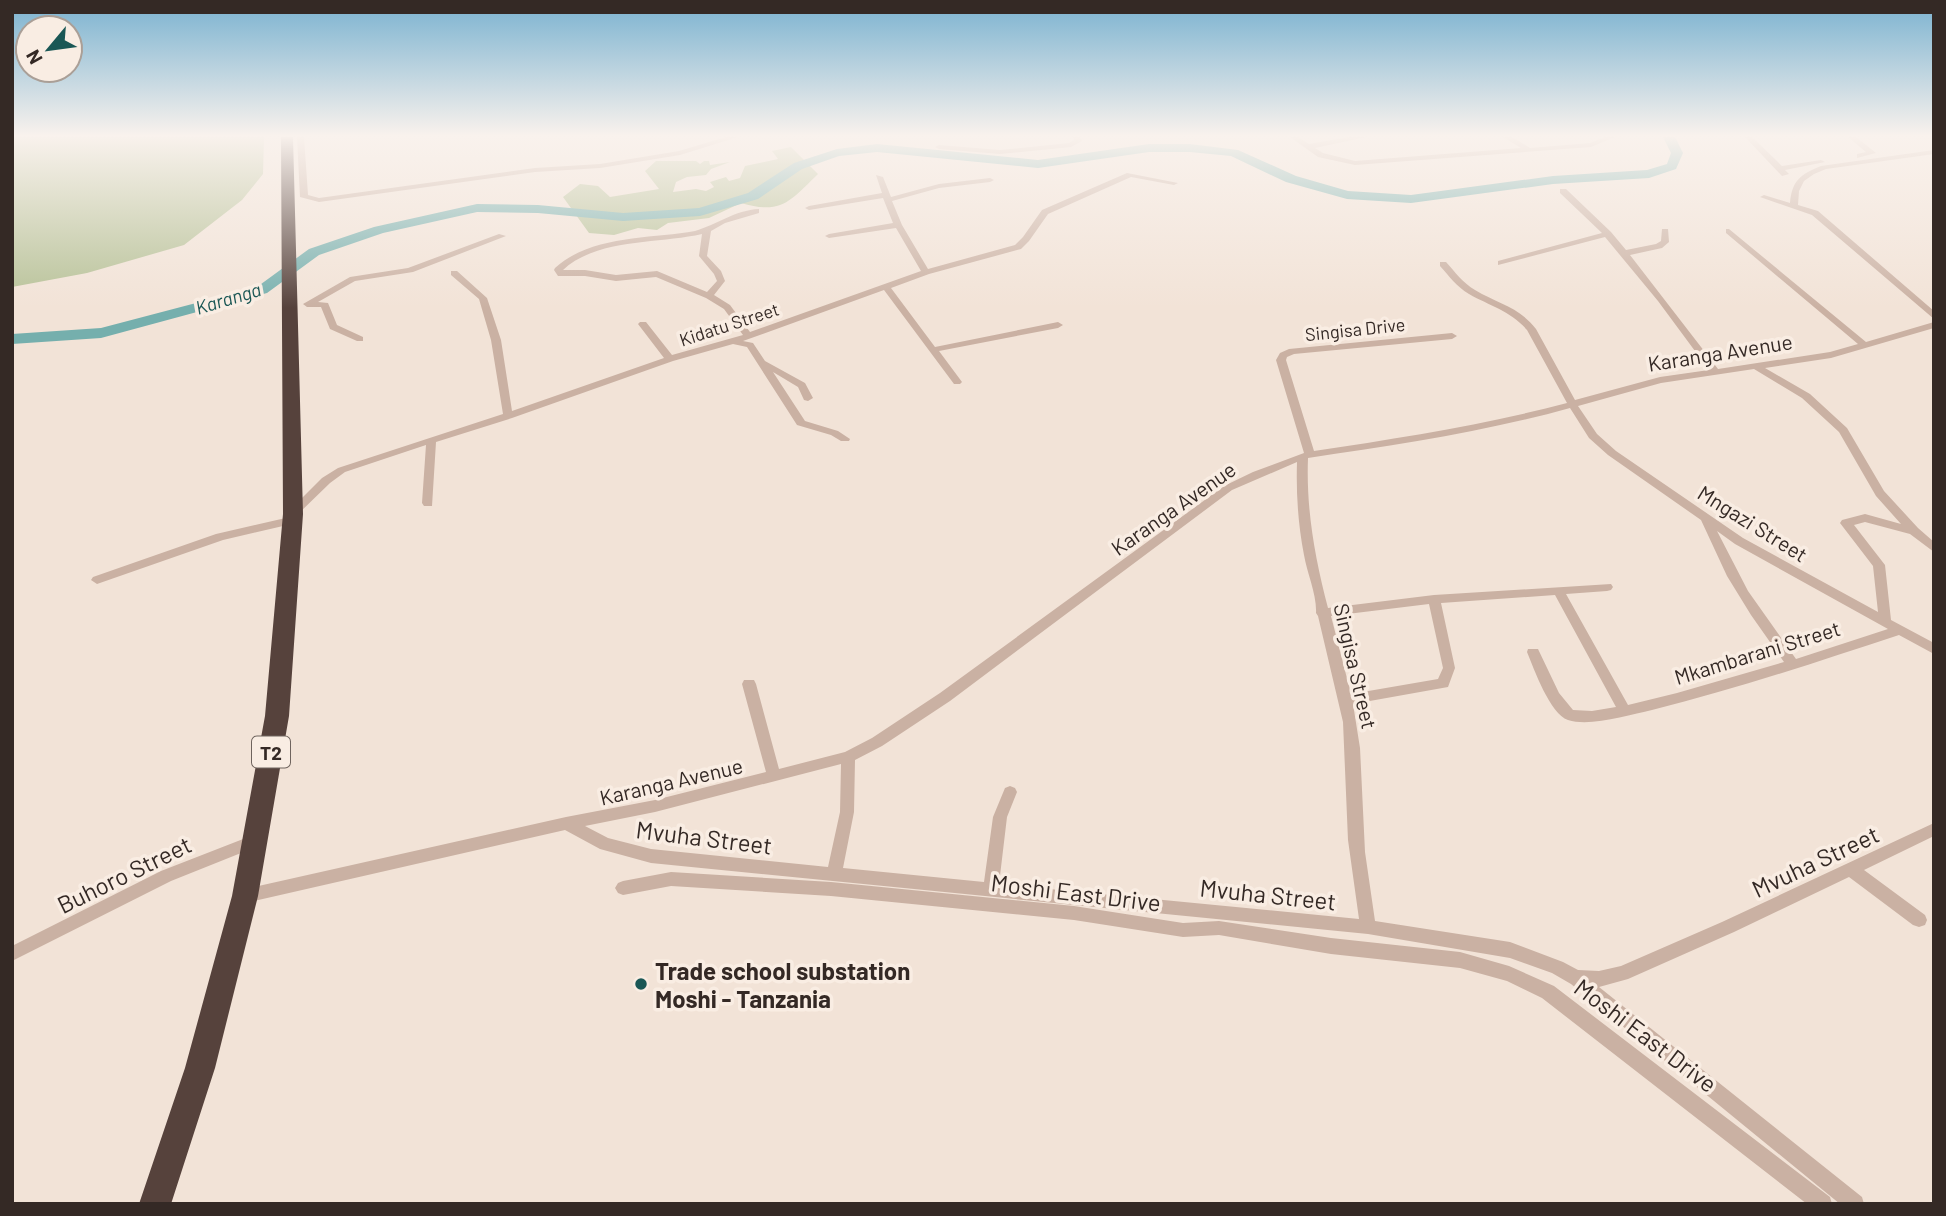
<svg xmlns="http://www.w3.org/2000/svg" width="1946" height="1216" font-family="Barlow,sans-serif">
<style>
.green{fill:#b6c197}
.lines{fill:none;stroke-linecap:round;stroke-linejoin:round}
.river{fill:#75afad;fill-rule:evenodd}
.street{fill:#cab1a3;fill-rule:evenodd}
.highway{fill:#56423c;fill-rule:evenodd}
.poi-dot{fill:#1a5755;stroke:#f9ede3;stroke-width:2.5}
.labels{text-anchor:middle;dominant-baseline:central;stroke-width:7;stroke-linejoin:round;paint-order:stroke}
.far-street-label{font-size:18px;fill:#342925;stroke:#f9ede3}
.far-water-label{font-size:19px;font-style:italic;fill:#1a5755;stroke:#f9ede3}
.shield{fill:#f9ede3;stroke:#6f645e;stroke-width:2}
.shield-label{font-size:19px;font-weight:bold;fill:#342925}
.street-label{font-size:21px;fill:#342925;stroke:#f9ede3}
.near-street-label{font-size:24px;fill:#342925;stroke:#f9ede3}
.near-poi-label{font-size:24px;font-weight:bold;fill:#342925;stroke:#f9ede3;text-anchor:start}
</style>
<rect width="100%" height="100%" fill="#f2e3d7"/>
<path class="green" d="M12 137H264L263 174 242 200 184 245 87 273 12 287Z
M791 147 818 174C790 201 782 215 741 203L709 218 668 223 657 230 638 228 614 235 589 233 563 197 580 184 598 186 610 197 659 189 645 171 656 161H696L700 164 704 161H709L710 165 730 162 711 169 706 175 687 177 676 182 673 192 696 189 706 191 714 187 710 182 726 177 729 181 740 178 745 166 778 159 772 151Z"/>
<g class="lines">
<path class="river" d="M1663 137H1675L1683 153 1676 169 1649 178 1553 184 1411 203 1347 199 1286 182 1231 156 1190 152H1149L1038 168 877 152 839 156 802 169 758 199 700 216 623 221 538 213 477 212 383 233 319 255 267 293 101 338 12 344V334L101 328 257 287 309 249 374 227 477 204 538 205 623 213 699 208 748 193 794 163 837 149 877 144 1038 160 1149 144H1190L1238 150 1296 176 1348 191 1411 195 1553 176 1647 170 1667 164 1671 153Z"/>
<path class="street" d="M297 137H304L308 195 319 198 535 168 600 164 679 151 726 137H738L680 155 600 168 535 172 319 202 300 197Z
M1073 137H1080L1082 141 1071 147 1000 154 939 149 935 147 939 145 1000 150 1069 143 1074 140Z
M1290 137H1298L1309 144 1349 137H1366L1315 148 1323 153 1355 161 1521 148 1503 137H1512L1530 148 1590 143 1605 137H1615L1591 147 1355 165 1318 157Z
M1745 137H1752L1782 166 1821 160 1825 162 1785 170 1789 174 1782 176Z
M1848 137H1856L1876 153 1857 158V154L1866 152Z
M1934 150V154L1826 169 1814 174 1804 181 1799 191 1798 205 1818 211 1934 311V319L1812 215 1760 197 1764 195 1790 203C1792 180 1801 174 1821 166Z
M1127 173 1178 183 1174 185 1131 177 1048 214 1029 241 1021 249 929 274 891 288 935 347 1058 322 1063 325 1058 328 939 351 962 382 960 384H954L884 290 743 341 753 343 765 361 805 383 813 398 808 401 804 400 798 387 773 372 805 421 838 431 850 439 849 441H841L831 435 797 425 747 347 733 344 673 361 512 418 436 442 432 506H424L422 503 426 445 345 472 330 483 295 517 298 520 296 523 223 540 97 584 91 580 93 577 216 534 290 517 287 514 289 511 322 478 338 468 503 414 491 340 479 299 451 275V271H457L487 298 501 340 512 411 664 358 638 324 640 322H646L672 355 743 335 724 309 706 298 656 277 616 281 585 276H558L554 270 555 268C591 235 650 239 695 231 716 225 735 210 759 209V213L725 223 711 231 707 256 721 271 725 281 714 295 730 305 750 332 921 271 896 228 829 238 825 236 829 234 893 223 883 198 809 210 805 208 809 206 882 193 876 175 883 177 891 197 939 184 990 178 994 180 990 182 939 188 892 201 902 225 928 269 1015 245 1023 237 1042 210ZM702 234 699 256 714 274 717 281 707 292 657 271 616 275 585 270H563C597 238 659 244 702 234Z
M1560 189H1566L1611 232 1626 250 1656 244 1661 241 1662 229H1668L1669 242 1662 248 1630 255 1718 369 1830 352 1858 344 1726 233V229H1729L1866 342 1934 322V328L1831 358 1765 368 1810 394 1847 428 1884 491 1918 528 1934 542V552L1910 534 1865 522 1854 525 1885 565 1891 620 1934 643V654L1899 635C1817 662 1736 689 1652 710 1629 715 1590 727 1568 720 1550 714 1534 669 1527 652L1528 649H1538L1559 693 1573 710 1592 711 1616 707 1555 595 1441 603 1455 668 1448 687 1353 704 1360 748 1365 852 1375 921 1510 942 1563 962 1578 970 1599 971 1621 966 1722 922 1934 823V836L1864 870 1925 915 1927 920 1925 925 1919 927 1913 925 1849 877 1734 932 1628 979 1599 987 1862 1197 1864 1204H1840L1571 984 1552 973 1510 958 1368 934 651 863 600 849 565 830 245 903 240 901 237 896 240 891 245 889 566 817 655 800 766 772 742 684 744 680H754L756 684 779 769 845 752 872 738 940 693 1224 486 1253 472 1304 453 1276 360 1280 353 1289 349 1452 333 1457 336 1452 339 1294 354 1287 357 1286 360 1314 451C1399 438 1484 425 1567 403L1527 330C1511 311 1490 306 1469 294 1457 287 1449 276 1440 266V262H1446C1455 272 1463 283 1475 290 1498 304 1518 306 1536 329L1575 400 1660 377 1709 370 1658 301 1605 237 1498 265V261L1602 233 1560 193ZM1754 369 1802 398 1839 432 1876 496 1901 524 1865 514 1842 520 1840 523 1873 566 1878 612 1743 538 1616 451 1597 434 1578 406 1661 383ZM1570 408 1589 438 1608 455 1701 520 1727 576 1751 615 1784 662 1677 693 1628 705 1566 594 1607 591 1611 590 1613 587 1611 584 1434 595 1328 608C1315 558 1306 510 1308 458 1396 445 1484 432 1570 408ZM1297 462C1296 493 1298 524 1304 555 1307 573 1317 595 1316 613L1318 616 1343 722 1348 840 1359 919 999 884 1007 817 1017 792 1015 788 1010 786 1005 788 993 817 984 882 843 868 854 812 855 760 882 746 950 701 1232 490ZM1717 531 1735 544 1888 629 1796 659 1748 591ZM1429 604 1443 668 1438 679 1351 694 1331 616ZM841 764 840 812 828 867 651 849 608 838 585 826 655 812Z
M499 234 506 236 413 272 355 281 318 302 328 303 337 325 363 337V341H357L330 329 321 307H307L303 304 350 277 408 268Z
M256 834 261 835 263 840 261 845 171 881 12 961V946L161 871Z
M671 872 831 882 1074 906 1183 923 1219 921 1331 938 1460 952 1509 966 1554 986 1830 1197 1832 1204H1807L1542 998 1507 981 1460 968 1331 954 1219 935 1183 937 1074 920 831 896 671 886 623 895 618 893 615 888 618 883 623 881Z"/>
<path class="highway" d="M281 137H293L303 514 289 716 258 896 215 1068 171 1204H139L185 1068 232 896 265 716 283 514Z"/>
</g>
<linearGradient id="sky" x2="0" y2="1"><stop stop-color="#7ab2d0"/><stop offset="0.44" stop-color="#f9f2ed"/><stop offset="1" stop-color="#f9f2ed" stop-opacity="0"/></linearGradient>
<rect width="1946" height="308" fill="url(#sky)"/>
<circle class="poi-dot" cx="641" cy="984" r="7"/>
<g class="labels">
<g class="far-street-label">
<text transform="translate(729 324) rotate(-18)">Kidatu Street</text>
<text transform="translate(1355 329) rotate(-6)">Singisa Drive</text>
</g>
<g class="far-water-label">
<text transform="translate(228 298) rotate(-17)">Karanga</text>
</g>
<rect class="shield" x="252" y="736.5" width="38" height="31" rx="5"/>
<g class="shield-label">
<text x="271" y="752">T2</text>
</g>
<g class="street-label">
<text transform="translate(1720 352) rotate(-9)">Karanga Avenue</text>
<text transform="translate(1173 508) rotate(-35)">Karanga Avenue</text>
<text transform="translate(1753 523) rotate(32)">Mngazi Street</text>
<text transform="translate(1757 652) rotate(-17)">Mkambarani Street</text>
<text transform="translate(1356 666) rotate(77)">Singisa Street</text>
<text transform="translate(671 781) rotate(-13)">Karanga Avenue</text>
</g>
<g class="near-street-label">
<text transform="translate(704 837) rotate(7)">Mvuha Street</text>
<text transform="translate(1815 861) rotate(-25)">Mvuha Street</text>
<text transform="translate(124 874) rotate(-26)">Buhoro Street</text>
<text transform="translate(1076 892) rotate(7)">Moshi East Drive</text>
<text transform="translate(1268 894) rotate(6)">Mvuha Street</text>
<text transform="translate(1646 1035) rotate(37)">Moshi East Drive</text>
</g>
<g class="near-poi-label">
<text x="655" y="970">Trade school substation<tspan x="655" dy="28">Moshi - Tanzania</tspan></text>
</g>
</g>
<rect width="1946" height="1216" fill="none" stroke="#342925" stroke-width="28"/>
<g transform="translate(49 49) rotate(241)"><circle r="33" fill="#f9ede3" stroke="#aa9f97" stroke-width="2"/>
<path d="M0-5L12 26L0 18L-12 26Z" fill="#1a5755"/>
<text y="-10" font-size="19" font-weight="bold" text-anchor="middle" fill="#342925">N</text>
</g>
</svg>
